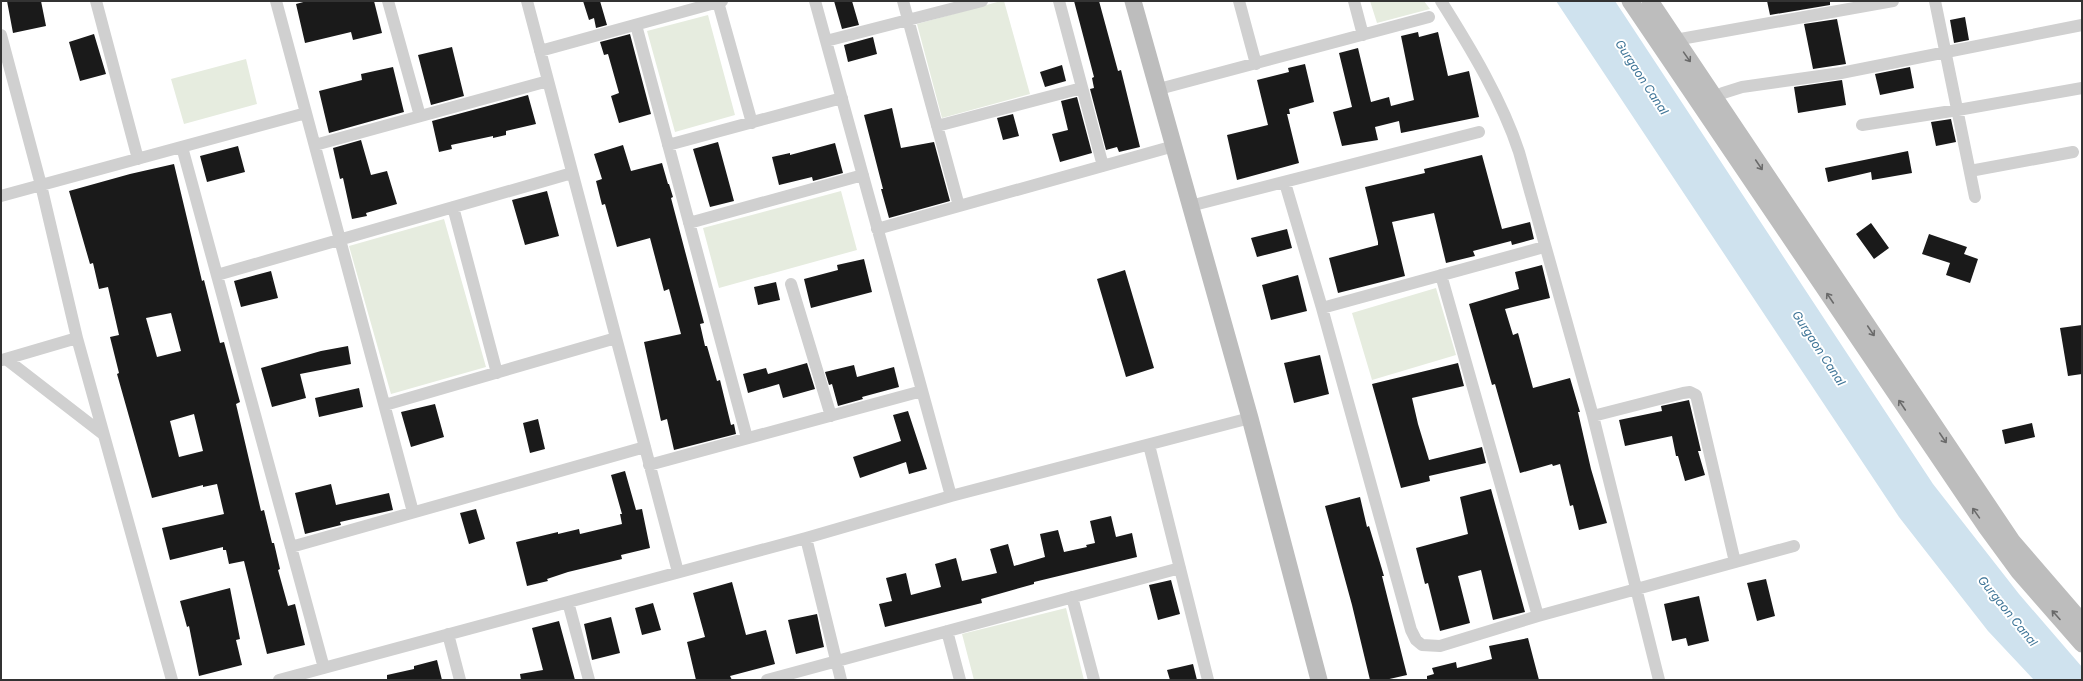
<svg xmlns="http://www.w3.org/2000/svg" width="2083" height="681" font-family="Inter,sans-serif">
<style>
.green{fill:#e6ecdf}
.water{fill:#cfe2ee}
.building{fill:#1a1a1a;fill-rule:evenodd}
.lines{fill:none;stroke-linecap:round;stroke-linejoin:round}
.street{stroke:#d0d0d0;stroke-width:12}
.secondary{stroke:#bdbdbd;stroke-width:17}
.oneway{stroke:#6a6a6a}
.labels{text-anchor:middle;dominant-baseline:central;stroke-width:4;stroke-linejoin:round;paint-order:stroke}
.water-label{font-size:12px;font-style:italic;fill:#3f7597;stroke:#fff}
</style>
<rect width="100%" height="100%" fill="#fff"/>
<path class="green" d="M1001 1H1004L1030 94 942 118 917 24Z
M1370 1H1424L1430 9 1377 23Z
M708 15 735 115 675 132 647 31Z
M246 59 257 104 184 124 171 79Z
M841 191 857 250 719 288 703 228Z
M444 219 486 367 391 394 349 246Z
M1436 288 1456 355 1372 380 1352 313Z
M1066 608 1084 680H974L962 634Z"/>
<path class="water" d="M1556 1H1615L1933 484 2019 594 2082 667V680H2034L1988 631 1899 517Z"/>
<path class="building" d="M7 1H41L46 26 13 33Z
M307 1H374L382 33 353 40 351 32 305 43 296 4Z
M583 1H600L607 25 596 28 594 18 589 20Z
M834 1H852L859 25 842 29Z
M1074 1H1099L1118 71 1121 70 1140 147 1119 152 1117 147 1106 150 1090 89 1094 88 1092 78 1094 77Z
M1767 1H1830V5L1770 15Z
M1965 17 1969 40 1954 43 1950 20Z
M1837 19 1846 64 1813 69 1804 24Z
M1418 32 1419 37 1438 32 1448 76 1469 71 1479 117 1401 133 1399 121 1375 127 1378 140 1342 146 1333 112 1352 107 1339 53 1358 48 1371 102 1389 97 1391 106 1414 100 1401 36Z
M94 34 106 74 80 81 69 42Z
M630 34 651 114 619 123 611 96 619 93 608 54 604 55 600 42Z
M873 37 877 54 848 62 844 45Z
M452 47 464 96 431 105 418 55Z
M1305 64 1314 102 1289 109 1290 114H1287L1299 163 1237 180 1227 135 1268 125 1257 80 1289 72 1288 68Z
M1062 65 1066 81 1045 87 1040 72Z
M393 67 404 112 329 133 319 91 362 80 361 74Z
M1910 67 1914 88 1880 95 1875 74Z
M1842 80 1846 105 1798 113 1794 87Z
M528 95 536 124 506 131V135L493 138V136L451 145 452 149 439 152 432 121Z
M1077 97 1092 153 1060 162 1052 134 1068 130 1061 101Z
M892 108 901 148 934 142 950 201 889 218 881 189H883L864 115Z
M1013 114 1019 136 1003 140 997 118Z
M1951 119 1956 142 1936 146 1931 122Z
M361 140 371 175 387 171 397 204 366 213 367 216 352 219 343 178 340 179 333 148Z
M718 142 734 201 710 207 693 149Z
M835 143 843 173 813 181 812 177 779 185 772 157 790 153V155Z
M623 145 631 171 662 163 668 184H669L673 197 671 198 704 323 700 324 705 346H707L717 381 720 380 731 425 734 424 736 434 674 450 667 419 661 421 644 342 681 334 669 289 664 291 650 238 617 247 605 204 602 205 596 181 602 179 594 154Z
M238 146 245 172 207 182 200 156Z
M1908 151 1912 173 1872 180 1871 172 1828 182 1825 168Z
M1482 155 1502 229 1530 222 1534 239 1512 245 1511 241 1473 251 1475 256 1446 263 1434 213 1392 222 1405 276 1338 293 1329 258 1378 245V242L1365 187 1425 173 1424 169Z
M174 164 202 281 204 280 220 343 224 342 240 402 236 404 261 511 264 510 272 543H274L280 569 278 570 288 606 295 604 305 645 267 654 244 561 229 564 226 550H223V547L170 560 162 528 224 514 217 484 203 487V485L152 498 117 374 119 373 110 337 119 335 108 287 99 289 93 263 90 264 69 191 130 174ZM171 313 181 351 157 357 146 318ZM194 414 203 451 179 457 170 421Z
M547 191 559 236 525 245 512 200Z
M1871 223 1889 248 1874 259 1856 234Z
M1287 229 1292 248 1257 257 1251 238Z
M1929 234 1967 247 1964 254 1978 259 1970 283 1946 275 1950 263 1922 254Z
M864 259 872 292 811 308 804 279 838 270 837 265Z
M1542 265 1550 298 1505 309 1513 335 1518 333 1533 388 1570 378 1580 412H1578L1591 469 1607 523 1579 530 1573 505 1570 506 1560 464 1553 466 1552 464 1520 473 1495 384 1492 385 1469 304 1519 289 1515 272Z
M1125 270 1154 368 1126 377 1097 279Z
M271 271 278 298 241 307 234 281Z
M1298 275 1307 311 1271 320 1262 285Z
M776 282 780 300 758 305 754 287Z
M2082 325V374L2068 376 2060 328Z
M348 346 351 364 300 374 306 398 272 407 261 368 321 351Z
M1320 355 1329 394 1294 403 1284 363Z
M807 363 815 389 783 398 779 384 748 393 743 374 766 368 768 374Z
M1458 363 1464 386 1412 398 1418 424 1429 460 1482 447 1486 463 1429 476 1430 481 1401 488 1372 384Z
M854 365 857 377 894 367 899 387 862 397 863 399 838 406 832 384 829 385 825 372Z
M359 388 363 407 319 417 315 398Z
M1689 400 1701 451H1698L1705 475 1685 481 1678 456H1676L1672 436 1625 446 1619 420 1662 411 1661 406Z
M435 404 444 437 411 447 401 412Z
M908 411 927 469 909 474 906 462 860 478 853 457 901 441 893 415Z
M538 419 545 449 530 453 523 423Z
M2032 423 2035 437 2005 444 2002 430Z
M625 471 636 510 642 509 650 548 621 555 622 559 568 572 547 579 548 581 527 586 516 542 558 532V534L579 529 580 534 622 524 620 514H622L611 475Z
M331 484 336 505 389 493 393 510 340 522 341 525 305 534 295 493Z
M1491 489 1525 612 1493 620 1481 570 1458 576 1470 623 1440 631 1428 583 1425 584 1416 548 1468 534 1460 497Z
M1360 497 1367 527 1369 526 1384 576H1382L1407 675 1385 680H1370L1352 605 1325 506Z
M476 509 485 539 469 544 460 513Z
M1111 516 1116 537 1132 533 1137 557 1034 582V584L981 599 982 603 885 627 879 604 892 601 886 578 906 573 911 595 941 587 935 564 956 558 962 581 997 573 990 549 1008 544 1014 566 1045 557 1040 534 1058 530 1064 552 1087 547 1086 545 1095 543 1090 521Z
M1766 579 1775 616 1757 621 1747 583Z
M1171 580 1180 614 1158 620 1149 585Z
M732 582 746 635 766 630 775 664 730 676 732 680H696L687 642 705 637 693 593Z
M230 588 240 639 236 640 242 665 199 676 189 626 187 627 180 601Z
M1699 596 1709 641 1688 646 1686 638 1672 641 1664 604Z
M653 603 661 630 642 635 635 608Z
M817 614 824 647 796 654 788 620Z
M611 617 620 653 592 660 584 624Z
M559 621 575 680H521L520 674 543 670 532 628Z
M1528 638 1539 680H1427V676L1434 674 1432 668 1456 662 1457 668 1492 659 1489 646Z
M437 660 442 680H387V675L414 669V666Z
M1193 664 1197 680H1170L1167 670Z"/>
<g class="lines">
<path class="street" d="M96 1 138 159
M276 1 413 512
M388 1 420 116
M527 1 678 572
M815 1 951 496
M903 1 959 206
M1059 1 1103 166
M1239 1 1256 64
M1354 1 1363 35
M1441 1C1470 47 1502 100 1519 152L1593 416 1659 680
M1935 1 1975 197
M718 2 752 123
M636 25 747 438
M1 35 41 185 77 338 172 680
M1675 40 1893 1
M826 41 982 1
M540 51 722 1
M1159 89 1429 17
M1708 102 1723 93 1742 87 1841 73 2082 25
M1862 125 1958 110 2082 88
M937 126 1082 88
M315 145 548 81
M668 145 842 98
M182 147 324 668
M1970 171 2073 152
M1285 183 1322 308 1411 630 1416 640 1422 645 1440 646 1538 616 1794 546
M1 196 306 113
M1190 206 1479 132
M453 207 497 373
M689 223 863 175
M877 229 1174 146
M217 275 572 173
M1441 275 1538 616
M791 284 831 416
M1322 308 1544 247
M6 359 103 434
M2 360 77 338
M385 405 616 338
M1593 416 1683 393 1690 392 1696 395 1735 562
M1149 445 1208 680
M649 465 922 391
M806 538 841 680
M291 547 645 447
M1072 597 1094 680
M568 602 589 680
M947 631 960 680
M448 634 460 680
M279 680 806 538 951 496 1250 418
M767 680 1180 568"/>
<path class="secondary" d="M1133 1 1250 418 1319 680
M1630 1 1986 527 2019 572 2082 644
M1650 1 2012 541 2082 622"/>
</g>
<defs><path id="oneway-shaft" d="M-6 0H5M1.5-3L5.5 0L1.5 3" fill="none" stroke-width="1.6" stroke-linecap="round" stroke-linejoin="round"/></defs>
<g class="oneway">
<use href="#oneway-shaft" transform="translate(1687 57) rotate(55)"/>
<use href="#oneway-shaft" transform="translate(1759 165) rotate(56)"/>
<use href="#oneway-shaft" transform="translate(1830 298) rotate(-124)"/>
<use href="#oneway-shaft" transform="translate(1871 331) rotate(56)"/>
<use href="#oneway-shaft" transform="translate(1902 405) rotate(-124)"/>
<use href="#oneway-shaft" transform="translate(1943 438) rotate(56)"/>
<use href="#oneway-shaft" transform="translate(1976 513) rotate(-125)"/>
<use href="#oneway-shaft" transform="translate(2056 615) rotate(-132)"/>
</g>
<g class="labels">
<g class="water-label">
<text transform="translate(1642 77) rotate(57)">Gurgaon Canal</text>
<text transform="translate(1819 348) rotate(57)">Gurgaon Canal</text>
<text transform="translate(2008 611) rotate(51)">Gurgaon Canal</text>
</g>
</g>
<rect width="2083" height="681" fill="none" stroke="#333333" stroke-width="4"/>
</svg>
